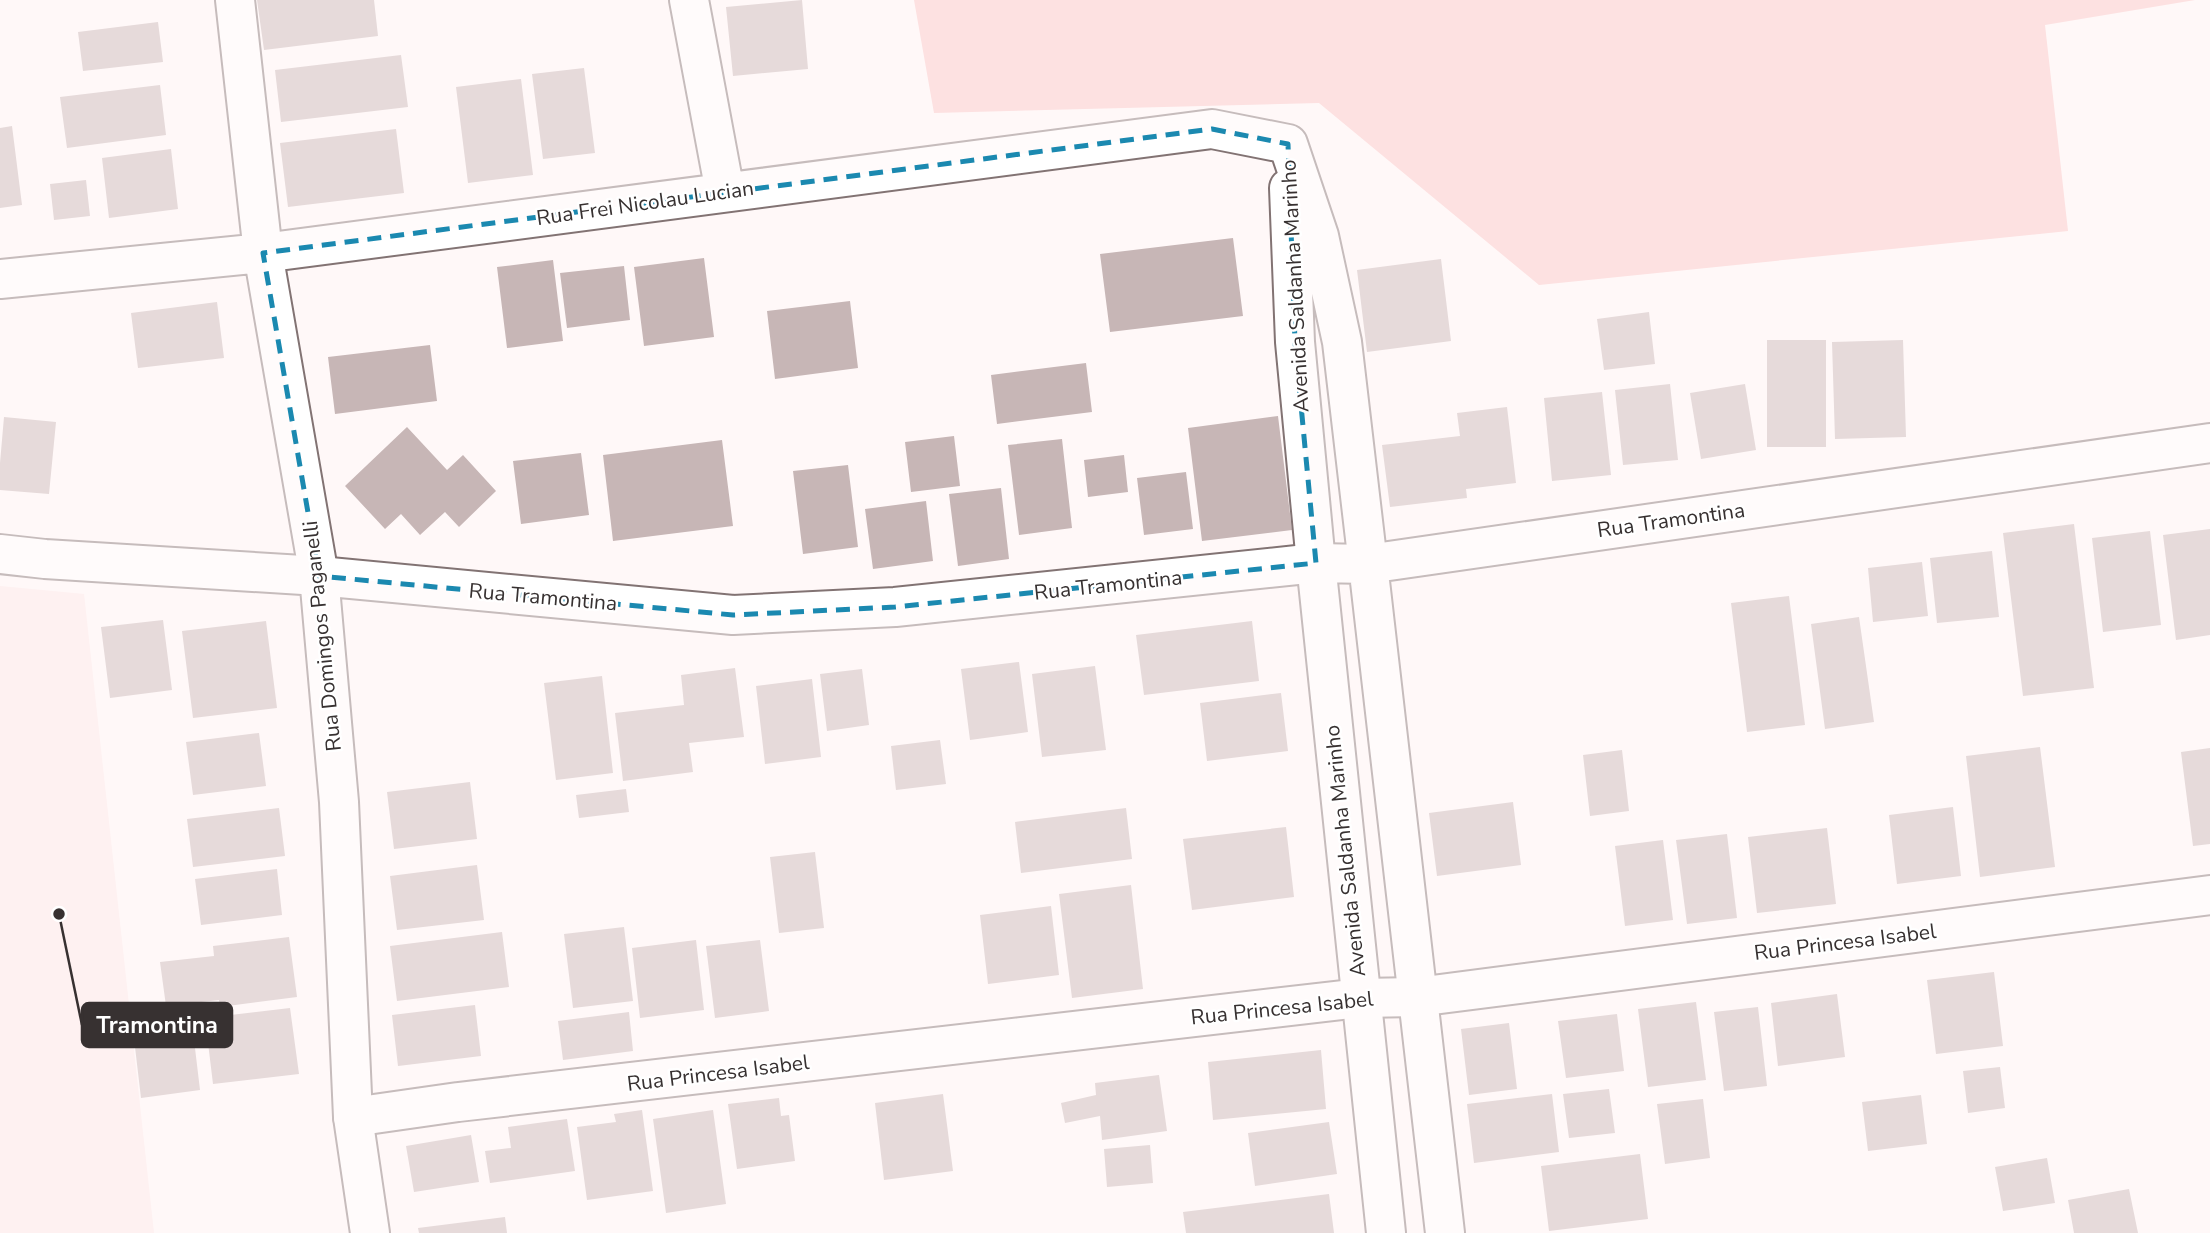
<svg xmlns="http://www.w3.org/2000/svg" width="2210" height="1233" font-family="'Nunito Sans',sans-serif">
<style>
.built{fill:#fce8e8}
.green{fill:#fac5c5}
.building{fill:#c7b6b6}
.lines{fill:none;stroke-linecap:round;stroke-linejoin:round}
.minor-casing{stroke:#827373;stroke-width:42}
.tertiary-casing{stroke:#827373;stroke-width:42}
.minor{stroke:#fff;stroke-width:38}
.tertiary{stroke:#fff;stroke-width:38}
.marked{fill:none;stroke:#1b89b0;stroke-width:5;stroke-dasharray:14 9;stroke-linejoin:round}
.labels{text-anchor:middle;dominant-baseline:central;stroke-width:5;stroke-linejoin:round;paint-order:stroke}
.street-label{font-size:21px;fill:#373131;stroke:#fff}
.leader{fill:none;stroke:#373131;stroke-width:2.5}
.callout-dot{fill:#373131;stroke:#fff;stroke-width:2.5}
.callout{fill:#373131;stroke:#373131;stroke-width:2.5}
.callout-label{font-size:23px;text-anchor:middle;font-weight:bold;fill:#fff}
</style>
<rect width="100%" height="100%" fill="#fff8f8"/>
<path class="built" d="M0 586 84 594 154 1233H0Z"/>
<path class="green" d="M914 0H2195L2045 25 2068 231 1539 285 1319 103 934 113Z"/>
<path class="building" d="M257 0H374L378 36 264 50Z
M802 0 808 69 733 76 726 7Z
M158 22 163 62 83 71 78 32Z
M401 55 408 107 281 122 275 70Z
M584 68 595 153 543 159 532 74Z
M521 79 533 175 468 183 456 87Z
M160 85 166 135 67 148 60 97Z
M12 126 22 205 0 208V128Z
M396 129 404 193 288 207 280 143Z
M171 149 178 209 109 218 102 158Z
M86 180 90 216 54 220 50 184Z
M1233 238 1243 316 1110 332 1100 254Z
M704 258 714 337 644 346 634 267Z
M1441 259 1451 341 1367 352 1357 270Z
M553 260 563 341 507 348 497 267Z
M624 266 630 320 567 328 560 273Z
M850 301 858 368 775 379 767 311Z
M217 302 224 358 138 368 131 313Z
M1649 312 1655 364 1604 370 1597 319Z
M1767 340H1826V447H1767Z
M1903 340 1906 437 1835 439 1832 342Z
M430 345 437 401 335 414 328 357Z
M1086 363 1092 412 997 424 991 375Z
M1670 384 1678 460 1623 465 1615 390Z
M1745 384 1756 450 1701 459 1690 393Z
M1602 392 1611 475 1552 481 1544 398Z
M1507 407 1516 483 1466 489 1467 498 1390 507 1382 445 1460 436 1457 413Z
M1278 416 1292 530 1202 541 1188 428Z
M4 417 56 422 49 494 0 490V463Z
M407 427 447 470 463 455 496 491 459 527 445 512 420 535 401 514 385 529 345 486Z
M954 436 960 486 911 492 905 442Z
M1062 439 1072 528 1019 535 1008 445Z
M722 440 733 526 613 541 603 455Z
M581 453 589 515 521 524 513 461Z
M1124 455 1128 492 1088 497 1084 460Z
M848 465 858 547 803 554 793 471Z
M1186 472 1193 529 1144 535 1137 478Z
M1001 488 1009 559 958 566 949 494Z
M926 501 933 561 873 569 865 509Z
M2074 524 2094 688 2023 696 2003 533Z
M2210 529V635L2176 640 2163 535Z
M2150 531 2161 625 2103 632 2092 538Z
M1992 551 1999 617 1937 623 1930 558Z
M1922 562 1928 616 1873 622 1868 568Z
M1789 596 1805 725 1747 732 1731 603Z
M1859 617 1874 722 1825 729 1811 624Z
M163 620 172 690 110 698 101 627Z
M266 621 277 708 193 718 182 631Z
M1252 621 1259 681 1144 695 1136 635Z
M1019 662 1028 732 970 740 961 669Z
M1095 666 1106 750 1042 757 1032 674Z
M735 668 744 737 689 743 693 772 623 781 615 713 684 705 681 675Z
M862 669 869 725 827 731 820 674Z
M602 676 613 773 556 780 544 683Z
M812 679 821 757 765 764 756 686Z
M1281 693 1288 751 1207 761 1200 703Z
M259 733 266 786 193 795 186 742Z
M940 740 946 784 896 790 891 746Z
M2040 747 2055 867 1980 877 1966 756Z
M2210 748V844L2193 846 2181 752Z
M1622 750 1629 811 1590 816 1583 755Z
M470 782 477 839 394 849 387 792Z
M626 789 629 812 579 818 576 795Z
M1513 802 1521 865 1437 876 1429 813Z
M1953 807 1961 876 1897 884 1889 815Z
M279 808 285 856 193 867 187 819Z
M1126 808 1132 859 1021 873 1015 822Z
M1286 827 1294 897 1192 910 1183 839Z
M1827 828 1836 904 1757 913 1748 837Z
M1727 834 1737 918 1687 924 1676 840Z
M1663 840 1673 920 1625 926 1615 846Z
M815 852 824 928 779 933 770 857Z
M477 865 484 920 397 930 390 876Z
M277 869 282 915 201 925 195 879Z
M1131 885 1143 989 1072 998 1059 894Z
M1051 906 1059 975 988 984 980 915Z
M624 927 633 1001 573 1008 564 934Z
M502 932 509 987 397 1001 390 946Z
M289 937 297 997 220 1007 219 1000 166 1006 160 962 214 956 213 946Z
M696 940 704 1010 640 1018 632 948Z
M760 940 769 1011 715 1018 706 946Z
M1994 972 2003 1046 1936 1054 1927 980Z
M1837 994 1845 1057 1778 1066 1771 1003Z
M1696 1002 1706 1080 1648 1087 1638 1009Z
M475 1005 481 1056 398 1066 392 1015Z
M1758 1007 1767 1086 1724 1091 1714 1012Z
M290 1008 299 1074 213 1084 205 1018Z
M629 1012 633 1051 563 1060 558 1021Z
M1617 1014 1624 1071 1566 1078 1558 1021Z
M192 1023 200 1090 141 1098 133 1030Z
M1509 1023 1517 1089 1469 1095 1461 1029Z
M1321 1050 1326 1109 1213 1120 1208 1062Z
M2000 1067 2005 1108 1968 1113 1963 1071Z
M1159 1075 1167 1131 1102 1140 1100 1116 1065 1123 1061 1103 1096 1095 1095 1083Z
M1609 1089 1615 1133 1569 1138 1563 1094Z
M943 1094 953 1171 884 1180 875 1103Z
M1552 1094 1559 1152 1474 1163 1467 1104Z
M1921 1095 1927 1144 1868 1151 1862 1102Z
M779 1098 781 1116 789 1115 795 1161 737 1169 728 1104Z
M1703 1099 1710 1158 1665 1164 1657 1104Z
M642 1110 653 1191 587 1200 577 1127 616 1122 614 1114Z
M713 1110 726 1204 666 1213 653 1119Z
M567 1119 575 1171 490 1183 485 1151 511 1148 508 1127Z
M1329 1122 1337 1174 1255 1186 1248 1133Z
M471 1135 479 1182 414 1192 406 1146Z
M1150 1145 1153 1183 1107 1187 1104 1149Z
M1640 1154 1648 1219 1549 1231 1541 1166Z
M2047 1158 2055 1203 2003 1211 1995 1167Z
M2129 1189 2138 1233H2074L2068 1200Z
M1329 1194 1334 1233H1186L1183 1212Z
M505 1217 507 1233H419L418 1228Z"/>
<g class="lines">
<g class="minor-casing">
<path id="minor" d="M235 0 263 253 319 576
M689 0 725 192
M1288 144 1319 236 1342 342 1368 564
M1289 188 1295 342 1316 563
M0 279 263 253 1212 129 1288 144
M353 1117 458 1102 1360 998 1417 997 2210 895"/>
</g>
<g class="tertiary-casing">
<path id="tertiary" d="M0 554 45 559 319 576 733 615 895 607 1316 563 1368 564 2210 443
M1316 563 1386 1233
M1368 564 1445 1233
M319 576 339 802 353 1117 370 1233"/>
</g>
<use href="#minor" class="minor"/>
<use href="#tertiary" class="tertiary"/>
</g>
<path d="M0 0H2210V1233H0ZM1212 129 1288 144 1295 342 1316 563 895 607 733 615 319 576 263 253Z" fill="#fff8f8" fill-opacity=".55" fill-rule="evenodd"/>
<path class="marked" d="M1212 129 1288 144 1295 342 1316 563 895 607 733 615 319 576 263 253Z"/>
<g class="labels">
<g class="street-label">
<text transform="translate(645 203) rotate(-8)">Rua Frei Nicolau Lucian</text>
<text transform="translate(1295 286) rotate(-93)">Avenida Saldanha Marinho</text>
<text transform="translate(1671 520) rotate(-8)">Rua Tramontina</text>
<text transform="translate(1108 585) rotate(-6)">Rua Tramontina</text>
<text transform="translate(543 597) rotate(5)">Rua Tramontina</text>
<text transform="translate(322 636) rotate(-96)">Rua Domingos Paganelli</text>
<text transform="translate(1345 851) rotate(-96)">Avenida Saldanha Marinho</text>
<text transform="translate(1845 942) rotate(-7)">Rua Princesa Isabel</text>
<text transform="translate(1282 1008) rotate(-6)">Rua Princesa Isabel</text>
<text transform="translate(718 1073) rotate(-7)">Rua Princesa Isabel</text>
</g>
</g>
<path class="leader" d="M59 914L82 1025"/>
<circle class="callout-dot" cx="59" cy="914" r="7"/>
<rect class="callout" x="82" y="1003" width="150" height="44" rx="7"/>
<g class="callout-label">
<text x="157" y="1033">Tramontina</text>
</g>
</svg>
